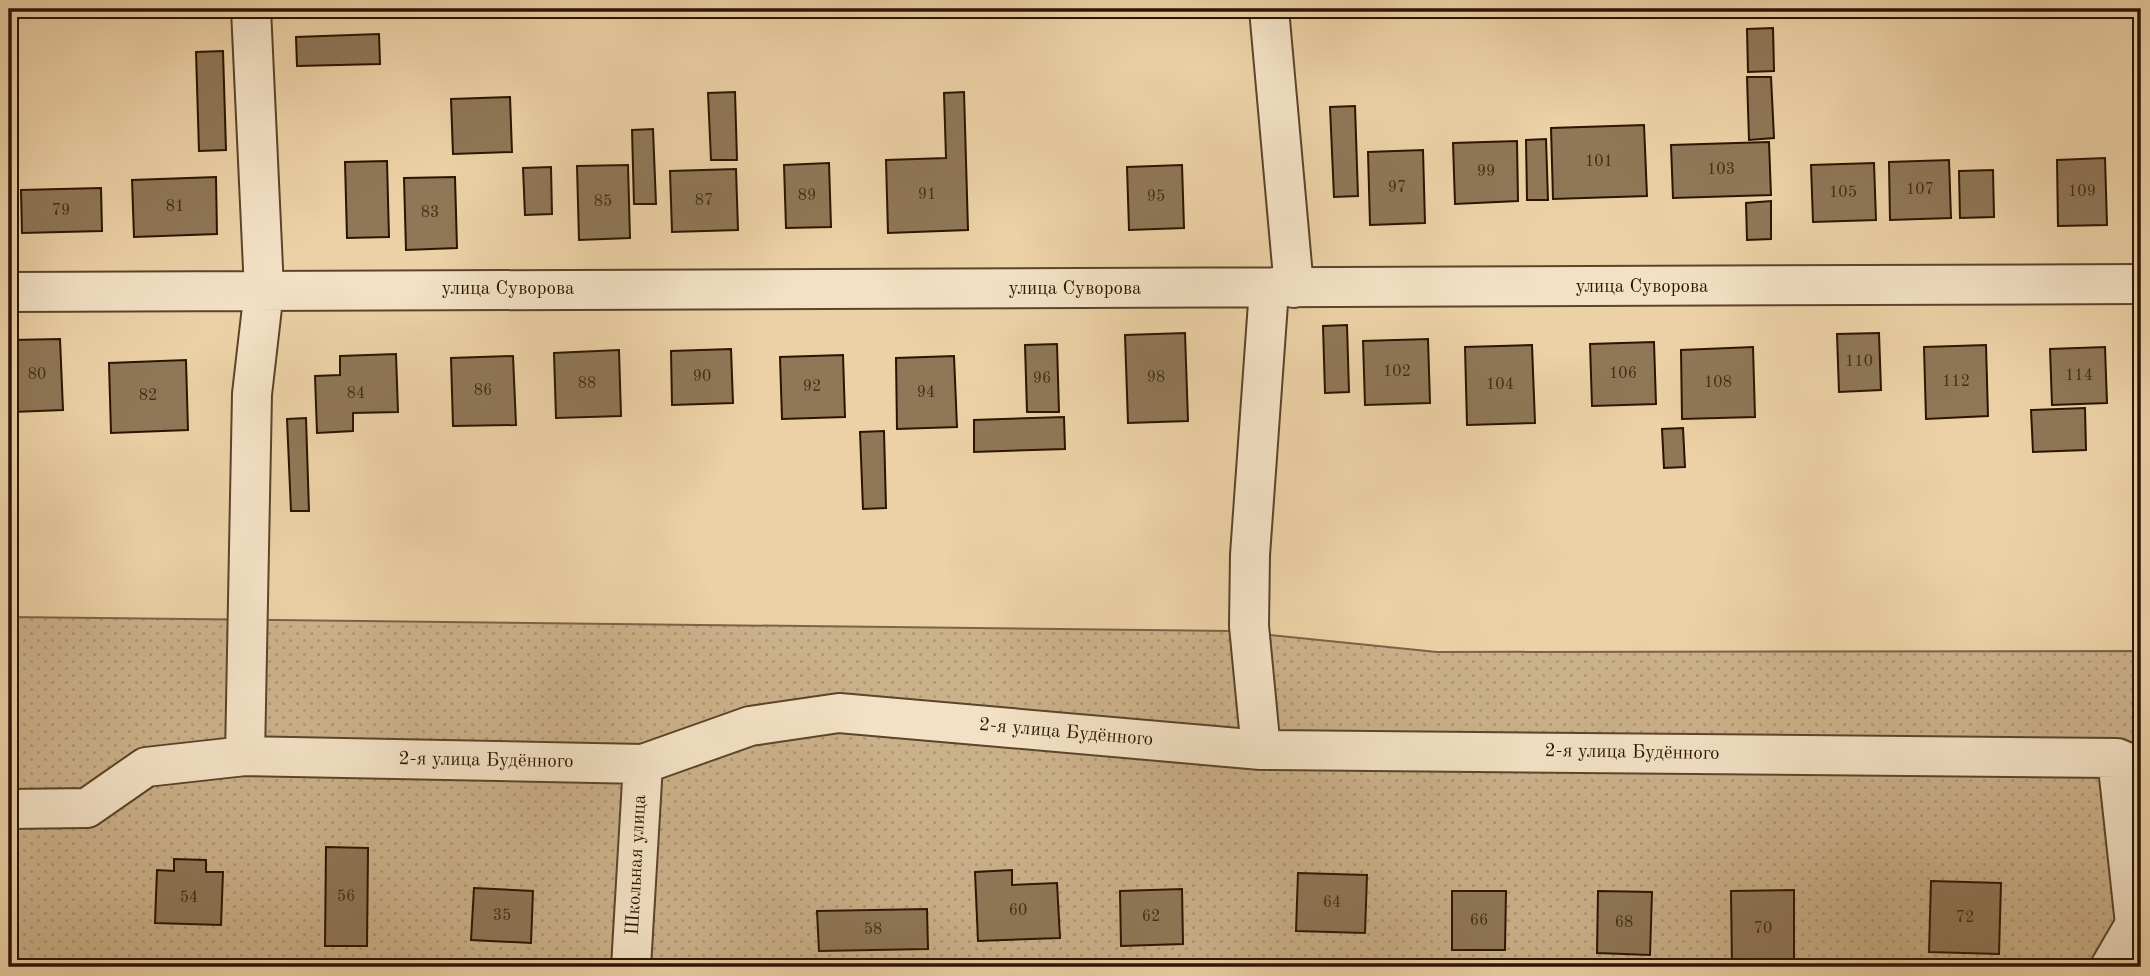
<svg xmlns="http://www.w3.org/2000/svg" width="2150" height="976" font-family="'Old Standard TT',serif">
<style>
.grass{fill:url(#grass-dots);stroke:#7b6346;stroke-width:2}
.building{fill:#8f7757;stroke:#2b1501;stroke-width:2}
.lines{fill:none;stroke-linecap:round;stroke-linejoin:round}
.minor-casing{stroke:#5b442a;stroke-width:42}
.minor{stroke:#f3e1c5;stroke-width:38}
.labels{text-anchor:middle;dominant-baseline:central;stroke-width:6;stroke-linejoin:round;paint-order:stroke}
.number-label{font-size:16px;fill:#442e16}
.street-label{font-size:19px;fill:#2b1501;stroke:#f3e1c5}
</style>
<defs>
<pattern id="grass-dots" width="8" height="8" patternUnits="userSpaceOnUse" patternTransform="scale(1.75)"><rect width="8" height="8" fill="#cbb18a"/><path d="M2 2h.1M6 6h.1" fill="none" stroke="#ae9775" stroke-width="1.8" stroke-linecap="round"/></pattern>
</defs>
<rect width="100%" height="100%" fill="#ecd1a6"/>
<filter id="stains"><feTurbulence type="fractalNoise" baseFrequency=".00286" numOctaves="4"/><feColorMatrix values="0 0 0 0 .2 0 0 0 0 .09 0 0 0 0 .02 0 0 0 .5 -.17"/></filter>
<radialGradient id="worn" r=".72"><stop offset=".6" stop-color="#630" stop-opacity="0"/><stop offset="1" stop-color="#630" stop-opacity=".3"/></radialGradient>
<path class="grass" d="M9 617 1232 631 1437 652 2141 651V967H9Z"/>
<path class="building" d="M1773 28 1774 71 1748 72 1747 29Z
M379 34 380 64 297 66 296 37Z
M223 51 226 150 199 151 196 52Z
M1747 77H1771L1774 138 1749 140Z
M735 92 737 160H711L708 93Z
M964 92 968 230 888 233 886 160 946 158 944 93Z
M510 97 512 152 453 154 451 99Z
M1355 106 1358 196 1334 197 1330 107Z
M1644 125 1647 196 1553 199 1551 128Z
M653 129 656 204H634L632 130Z
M1546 139 1548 200H1527L1526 140Z
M1517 141 1518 201 1455 204 1453 143Z
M1769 142 1771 195 1673 198 1671 145Z
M1423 150 1425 223 1370 225 1368 152Z
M2105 158 2107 225 2058 226 2057 160Z
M1949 160 1951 218 1890 220 1889 162Z
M387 161 389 237 347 238 345 162Z
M829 163 831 227 786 228 784 165Z
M1874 163 1876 220 1813 222 1811 165Z
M628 165 630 238 579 240 577 166Z
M1182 165 1184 228 1129 230 1127 167Z
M551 167 552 214 525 215 523 168Z
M736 169 738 230 672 232 670 171Z
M1993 170 1994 217 1960 218 1959 171Z
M216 177 217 234 134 237 132 180Z
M455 177 457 248 406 250 404 178Z
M101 188 102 231 22 233 21 190Z
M1771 201V239L1747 240 1746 203Z
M1347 325 1349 392 1325 393 1323 326Z
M1185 333 1188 421 1128 423 1125 335Z
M1879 333 1881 390 1839 392 1837 334Z
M60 339 63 410 13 412 11 340Z
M1428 339 1430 403 1365 405 1363 341Z
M1654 342 1656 404 1592 406 1590 344Z
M1057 344 1059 412H1027L1025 345Z
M1532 345 1535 423 1467 425 1465 347Z
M1986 345 1988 416 1926 419 1924 347Z
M1753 347 1755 417 1682 419 1681 350Z
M2105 347 2107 403 2052 405 2050 349Z
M731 349 733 403 672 405 671 351Z
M619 350 621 416 556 418 554 353Z
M396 354 398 412 353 413V431L317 433 315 376 340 375V356Z
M843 355 845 417 782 419 780 357Z
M513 356 516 425 453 426 451 358Z
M954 356 957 427 897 429 896 358Z
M186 360 188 430 111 433 109 363Z
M2085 408 2086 450 2033 452 2031 410Z
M1064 417 1065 449 974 452V420Z
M306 418 309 511H291L287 419Z
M1683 428 1685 467 1664 468 1662 429Z
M884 431 886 508 863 509 860 432Z
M326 847 368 848 367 946H325Z
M174 859 206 860V872H223L221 925 155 923 157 870 174 871Z
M1012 870V885L1057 883 1060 938 978 941 975 872Z
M1298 873 1367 875 1365 933 1296 931Z
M1931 881 2001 883 1999 954 1929 952Z
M474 888 533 891 531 943 471 940Z
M1182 889 1183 944 1121 946 1120 891Z
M1794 890V967H1732L1731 891Z
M1452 891H1506L1505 950H1452Z
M1598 891 1652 892 1650 955 1597 953Z
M927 909 928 949 819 951 817 911Z"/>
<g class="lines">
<g class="minor-casing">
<path id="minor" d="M1269 9 1294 288
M9 292 2141 284
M1261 750 1249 626 1250 555 1269 289
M245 756 252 394 264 290 251 9
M9 809 87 808 146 767 245 756 643 764 750 726 839 713 1261 750 2117 758 2141 768
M631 967 643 764
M2110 967 2135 924 2117 758"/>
</g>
<use href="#minor" class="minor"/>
</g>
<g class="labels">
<g class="number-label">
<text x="1599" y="162">101</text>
<text x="1721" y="170">103</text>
<text x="1486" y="172">99</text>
<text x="1397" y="188">97</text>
<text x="1920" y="190">107</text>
<text x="2082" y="192">109</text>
<text x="1843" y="193">105</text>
<text x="927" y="195">91</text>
<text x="807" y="196">89</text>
<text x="1156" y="197">95</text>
<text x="704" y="201">87</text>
<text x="603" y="202">85</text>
<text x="175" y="207">81</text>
<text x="61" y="211">79</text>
<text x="430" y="213">83</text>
<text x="1859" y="362">110</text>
<text x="1397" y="372">102</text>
<text x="1623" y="374">106</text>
<text x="37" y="375">80</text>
<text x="2079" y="376">114</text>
<text x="702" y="377">90</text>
<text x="1156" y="378">98</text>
<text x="1042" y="379">96</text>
<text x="1956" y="382">112</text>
<text x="1718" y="383">108</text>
<text x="587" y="384">88</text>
<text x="1500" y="385">104</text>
<text x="812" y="387">92</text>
<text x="483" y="391">86</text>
<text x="926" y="393">94</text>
<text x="356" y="394">84</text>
<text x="148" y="396">82</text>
<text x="346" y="897">56</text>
<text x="189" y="898">54</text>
<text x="1332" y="903">64</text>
<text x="1018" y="911">60</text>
<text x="502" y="916">35</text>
<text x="1151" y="917">62</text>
<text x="1965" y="918">72</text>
<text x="1479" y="921">66</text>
<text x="1624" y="923">68</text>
<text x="1763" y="929">70</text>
<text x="873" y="930">58</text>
</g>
<g class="street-label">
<text x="1642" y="287">улица Суворова</text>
<text x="508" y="289">улица Суворова</text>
<text x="1075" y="289">улица Суворова</text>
<text transform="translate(1066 733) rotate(5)">2-я улица Будённого</text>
<text transform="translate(1632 753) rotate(1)">2-я улица Будённого</text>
<text transform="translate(486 761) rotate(1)">2-я улица Будённого</text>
<text transform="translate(637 865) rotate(-87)">Школьная улица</text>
</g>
</g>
<rect width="2150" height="976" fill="none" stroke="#ecd1a6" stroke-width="35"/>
<rect x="10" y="10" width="2129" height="955" fill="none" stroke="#2b1501" stroke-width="3.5"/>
<rect x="18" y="18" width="2115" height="941" fill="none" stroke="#2b1501" stroke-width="2"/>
<rect width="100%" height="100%" filter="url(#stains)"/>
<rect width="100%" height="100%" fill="url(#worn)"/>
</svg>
